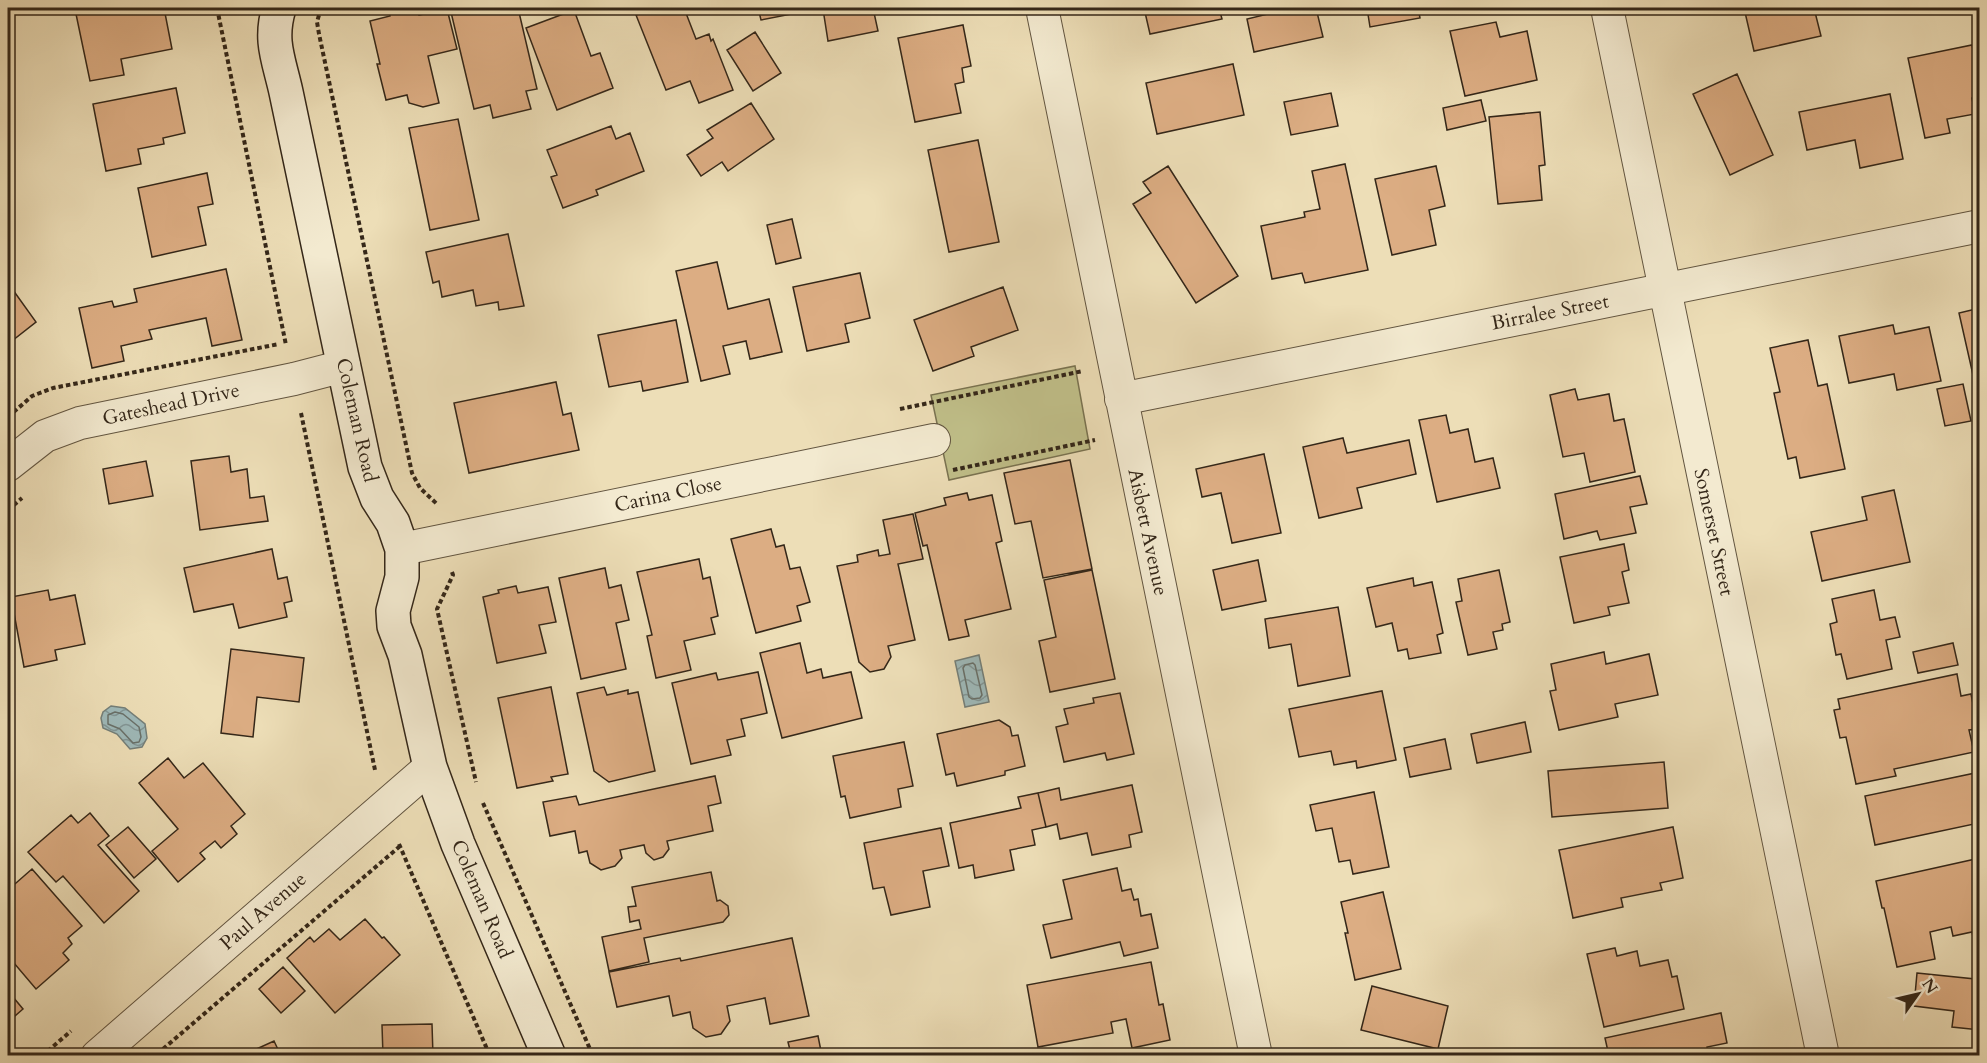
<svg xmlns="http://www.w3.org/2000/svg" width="1987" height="1063" font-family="Cardo,serif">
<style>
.green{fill:#c0bf89;stroke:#7a7351;stroke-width:1.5}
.water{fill:url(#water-waves);stroke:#747f79;stroke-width:1.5}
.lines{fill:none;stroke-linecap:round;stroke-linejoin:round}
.shore{stroke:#697069;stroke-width:1.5}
.building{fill:#dcad83;stroke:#342719;stroke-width:1.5}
.street-casing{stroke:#625540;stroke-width:34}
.secondary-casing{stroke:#342719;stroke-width:36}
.path{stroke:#342719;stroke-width:4;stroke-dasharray:4.5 3;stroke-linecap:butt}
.street{stroke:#f3ead0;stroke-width:32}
.secondary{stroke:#f3ead0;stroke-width:33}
.labels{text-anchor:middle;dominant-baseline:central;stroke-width:5;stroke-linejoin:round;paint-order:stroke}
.street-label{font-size:20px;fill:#342719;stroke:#f3ead0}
</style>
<defs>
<pattern id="water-waves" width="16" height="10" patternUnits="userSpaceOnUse" patternTransform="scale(1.5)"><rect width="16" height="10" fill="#9eb9b9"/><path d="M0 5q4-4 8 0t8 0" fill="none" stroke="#829696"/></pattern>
</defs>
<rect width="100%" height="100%" fill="#eddeb7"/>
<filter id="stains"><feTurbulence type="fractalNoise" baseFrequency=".00333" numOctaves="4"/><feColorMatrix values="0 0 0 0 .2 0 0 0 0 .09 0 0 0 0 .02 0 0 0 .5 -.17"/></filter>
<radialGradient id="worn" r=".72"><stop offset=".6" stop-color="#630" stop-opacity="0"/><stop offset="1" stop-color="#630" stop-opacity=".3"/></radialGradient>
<path class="green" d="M1075 366 1090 449 949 480 931 395Z"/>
<path class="water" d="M979 655 989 702 965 707 955 661Z
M111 706 125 708 145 724 147 738 142 747 130 749 117 734 103 728 101 718 103 712Z"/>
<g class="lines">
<path class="shore" d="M973 663 975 665 982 695 980 698 972 699 969 697 963 668 965 665Z
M115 712 123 714 139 727 141 737 139 742 133 743 120 729 108 724V715Z"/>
</g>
<path class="building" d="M110 8H164L172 49 121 59 124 75 90 81 76 14Z
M401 8H417L419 15 447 9 457 49 428 56 439 103 423 107 409 103 407 95 386 100 377 64H380L370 21 390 16 389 10Z
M450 8H518L537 89 526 91 531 109 493 118 490 105 474 109Z
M656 8H684L696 39 709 34 711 41 713 39 733 90 699 103 690 81 666 90 636 15Z
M758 8H801L802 12 761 20Z
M829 8H873L878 31 828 41 823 9Z
M1144 8H1219L1222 19 1150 34Z
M1287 8H1316L1323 37 1254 52 1247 19 1284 10Z
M1367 8H1418L1420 18 1370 27Z
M1744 8H1786L1787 11 1814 8 1821 36 1754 51Z
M574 10 591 56 600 53 613 88 557 110 526 28Z
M1496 22 1500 37 1527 31 1537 80 1465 96 1450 31Z
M963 25 971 66 962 68 964 82 955 84 961 113 915 122 898 38Z
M755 32 781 73 753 91 727 50Z
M1972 45 1980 78V96L1972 98 1975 114 1947 119 1950 133 1925 138 1908 58Z
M1233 64 1244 115 1157 134 1146 83Z
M1737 74 1773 155 1730 175 1693 94Z
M176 88 185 133 163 138 164 144 138 149 141 164 106 171 93 104Z
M1331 93 1338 126 1291 135 1284 102Z
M1890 94 1903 159 1860 168 1855 140 1807 150 1799 112Z
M1481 100 1486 121 1447 130 1443 108Z
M751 103 774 139 728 171 722 162 701 176 687 155 713 138 707 130Z
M1540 112 1545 165 1539 166 1542 200 1498 204 1489 117Z
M458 119 479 220 430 230 409 128Z
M611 126 616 139 630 133 644 171 596 190 598 195 563 208 551 177 557 175 547 150Z
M978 140 999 242 949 252 928 150Z
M1345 164 1368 270 1305 283 1302 273 1272 279 1261 226 1305 217 1304 212 1320 209 1312 171Z
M1168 166 1238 276 1196 303 1133 204 1151 193 1143 182Z
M1436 166 1445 206 1429 210 1436 245 1392 255 1375 179Z
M207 173 213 204 198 207 206 245 152 257 138 188Z
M792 219 801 258 776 264 767 225Z
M508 234 524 306 499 310 498 302 476 306 473 290 442 297 439 281 433 283 426 252Z
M717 262 728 309 769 299 782 352 750 359 746 341 723 346 730 374 701 381 676 271Z
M226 269 242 340 212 346 206 318 149 330 152 339 121 346 124 361 92 368 79 308 112 301 114 307 137 302 134 289Z
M860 273 870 318 845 324 849 342 807 351 793 287Z
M8 283 36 322 8 344Z
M1003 287 1018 330 971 347 974 356 933 371 914 320Z
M1980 308V406L1959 313Z
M676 320 688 382 643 391 641 381 609 387 598 335Z
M1893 325 1895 334 1929 327 1941 381 1897 390 1894 374 1849 383 1839 336Z
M1808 340 1818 386 1827 384 1845 469 1800 478 1796 457 1788 459 1774 393 1780 392 1770 348Z
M556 382 563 415 571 413 579 450 469 473 454 403Z
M1963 384 1971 421 1945 426 1937 389Z
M1575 389 1578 400 1609 394 1614 421 1624 419 1635 472 1590 482 1584 453 1563 457 1550 395Z
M1446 415 1450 433 1468 429 1475 462 1493 458 1500 488 1437 502 1419 420Z
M1343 438 1347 453 1409 440 1416 474 1357 488 1362 508 1319 518 1303 447Z
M1264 454 1281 533 1232 543 1221 493 1202 497 1196 469Z
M229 456 231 472 247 469 250 498 264 496 268 521 200 530 191 461Z
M1070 460 1092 569 1043 578 1031 521 1015 524 1004 473Z
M146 461 153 496 109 504 103 469Z
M1640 476 1647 504 1630 507 1636 533 1600 540 1597 531 1564 539 1555 494Z
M1894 490 1910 562 1822 581 1811 532 1867 520 1862 497Z
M967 493 969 500 992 495 1002 541 996 543 1011 609 965 620 969 636 949 640 927 545 923 546 915 513 946 505 944 498Z
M913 514 923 559 898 564 915 640 888 646 891 657 884 669 870 672 859 662 837 566 858 562 857 555 878 550 879 556 890 554 883 520Z
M771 529 776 547 784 545 790 569 800 567 810 602 797 606 801 621 756 633 731 539Z
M1624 544 1629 570 1622 572 1629 603 1608 607 1610 615 1574 623 1560 557Z
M272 549 278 579 287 577 292 601 284 603 287 617 239 628 233 604 194 612 184 568Z
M699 559 703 579 710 577 718 616 711 618 715 634 684 641 691 670 656 678 647 636 652 635 637 572Z
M1258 560 1266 601 1222 610 1213 570Z
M605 568 609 588 621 585 629 620 616 623 626 669 581 679 559 578Z
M1092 570 1115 679 1050 692 1039 641 1056 637 1044 580Z
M1499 570 1510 622 1502 624 1503 630 1493 632 1497 649 1468 655 1456 602 1462 601 1458 579Z
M1413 578 1414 586 1432 582 1443 633 1437 635 1441 653 1409 659 1407 649 1398 651 1392 623 1376 627 1367 588Z
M516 586 518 593 548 587 556 622 539 625 546 653 497 663 483 597 499 593 498 590Z
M48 590 50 600 75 595 85 644 55 650 57 660 24 667 11 597Z
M1874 590 1880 620 1895 617 1900 637 1886 640 1892 669 1847 679 1841 654 1836 655 1830 624 1837 622 1832 599Z
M1338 607 1350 676 1298 686 1291 644 1269 648 1265 619Z
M800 643 807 673 821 669 823 678 851 672 862 718 782 738 760 653Z
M1953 643 1958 665 1918 673 1913 652Z
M231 649 304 658 299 702 257 697 253 737 221 733Z
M1604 652 1606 664 1649 654 1658 695 1615 704 1618 717 1559 730 1550 691 1556 690 1551 664Z
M758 672 767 713 741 719 745 736 727 740 731 755 691 764 672 683 716 673 718 680Z
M1957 674 1961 696 1971 694 1978 729 1969 730 1974 752 1894 769 1896 776 1856 784 1846 737 1840 738 1834 710 1840 709 1838 699Z
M551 687 568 774 551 777 553 781 517 788 498 698Z
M604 687 607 695 628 690V694L638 692 655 771 609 782 594 771 577 693Z
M8 690 13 719 8 720Z
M1382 691 1396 760 1357 768 1356 761 1334 765 1331 751 1299 757 1289 709Z
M1120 693 1134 754 1107 760 1105 753 1064 762 1056 727 1068 724 1064 709 1094 703 1093 698Z
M999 720 1010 727 1012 736 1018 735 1025 766 1005 771V775L957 786 954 773 946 775 937 734Z
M1525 722 1531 752 1477 763 1471 734Z
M1445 739 1451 769 1410 777 1404 748Z
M904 742 913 786 898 789 901 807 850 818 845 796 841 797 833 756Z
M168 758 184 778 203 763 245 814 231 826 237 834 221 848 215 841 200 853 205 859 178 882 152 851 178 829 139 783Z
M1664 762 1668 808 1552 817 1548 771Z
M1980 772 1979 823 1875 845 1865 796Z
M715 776 721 803 708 806 713 831 667 841 669 849 663 857 654 860 646 853 644 845 620 850 622 858 615 866 601 870 590 863 587 851 579 853 575 831 550 836 543 802 576 796 579 805Z
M1132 785 1142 832 1129 835 1131 847 1092 855 1087 833 1060 839 1057 824 1046 827 1038 793 1059 788 1061 800Z
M1374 792 1389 867 1353 874 1350 860 1339 862 1332 828 1316 831 1310 805Z
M1038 793 1046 827 1032 830 1035 845 1010 850 1014 870 975 878 973 865 959 868 950 823 1021 808 1018 797Z
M90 813 109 836 98 845 139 891 104 923 63 876 56 882 28 852 71 815 78 823Z
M128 827 156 859 134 878 106 845Z
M1673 827 1683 878 1660 883 1662 890 1621 898 1623 907 1573 918 1559 850Z
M941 828 949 866 923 871 930 907 891 915 884 887 873 889 864 843Z
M1980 858V949L1976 950 1972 932 1953 936 1951 927 1930 932 1935 959 1897 967 1884 908H1882L1876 881Z
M1117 868 1122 891 1131 889 1134 900 1138 899 1141 916 1151 914 1158 948 1124 956 1120 942 1051 958 1043 925 1072 919 1063 880Z
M32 869 82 926 68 938 72 944 63 953 69 960 36 989 8 956V890Z
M711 872 717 901 720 900 728 906 729 915 723 922 644 938 649 962 609 971 602 937 641 929 639 920 630 922 628 907 636 906 632 887Z
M1383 892 1401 969 1355 980 1345 933H1348L1341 902Z
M365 919 382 938 384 937 400 955 335 1013 287 958 310 937 314 942 329 929 340 940Z
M792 938 809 1016 770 1024 765 998 727 1006 730 1021 721 1034 706 1037 693 1028 690 1012 673 1016 669 996 617 1007 609 972 680 958 681 961Z
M1615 948 1617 956 1637 951 1640 966 1668 960 1672 977 1677 976 1684 1009 1604 1027 1587 954Z
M1151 962 1159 1005 1163 1004 1170 1040 1132 1048 1126 1019 1111 1022 1113 1033 1038 1047 1027 985Z
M283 967 305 991 281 1013 259 989Z
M1917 973 1975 979 1974 985 1980 986V1030L1952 1027 1954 1011 1914 1006Z
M1372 986 1448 1006 1438 1049 1361 1030Z
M8 991 23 1009 8 1022Z
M1721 1013 1727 1043 1707 1047 1708 1056H1609L1605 1038Z
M432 1024 433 1056H383L382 1025Z
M818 1036 822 1056H764L790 1050 788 1042Z
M274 1041 281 1056H241Z"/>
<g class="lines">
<g class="street-casing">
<path id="street" d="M1042 8 1256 1056
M1607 8 1823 1056
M1121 399 1980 226
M8 465 45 436 80 423 294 379 344 366
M402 549 934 440
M97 1056 430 767"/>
</g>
<g class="secondary-casing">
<path id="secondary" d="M279 8C269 41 279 60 286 92L365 467 377 498 393 523 402 549V577L393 611 394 626 405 655 430 767 458 844 549 1056"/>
</g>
<path class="path" d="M217 8 286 345
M321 8 317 22 319 34 412 473 420 488 438 505
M900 409 1083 371
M301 413 375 770
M8 417 32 396 53 388 279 344
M953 470 1095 440
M8 510 22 498
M452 572 453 575 437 609 476 782
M483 803 593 1056
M399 844 490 1056
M163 1049 399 847
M42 1056 71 1031"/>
<use href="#street" class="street"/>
<use href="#secondary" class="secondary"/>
</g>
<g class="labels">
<g class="street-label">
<text transform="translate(1550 312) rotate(-11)">Birralee Street</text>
<text transform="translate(171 404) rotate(-12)">Gateshead Drive</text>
<text transform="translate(357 420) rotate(77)">Coleman Road</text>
<text transform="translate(668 494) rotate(-12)">Carina Close</text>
<text transform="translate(1148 532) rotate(78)">Aisbett Avenue</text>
<text transform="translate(1714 532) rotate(78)">Somerset Street</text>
<text transform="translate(482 899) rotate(67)">Coleman Road</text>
<text transform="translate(263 911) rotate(-41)">Paul Avenue</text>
</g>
</g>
<rect width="1987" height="1063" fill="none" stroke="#eddeb7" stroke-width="30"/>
<rect x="9" y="9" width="1969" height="1045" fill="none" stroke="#342719" stroke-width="3"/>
<rect x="15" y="15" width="1957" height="1033" fill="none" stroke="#342719" stroke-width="1.5"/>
<g transform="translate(1918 994) rotate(56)" stroke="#f3ead0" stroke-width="4.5" paint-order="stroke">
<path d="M0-4.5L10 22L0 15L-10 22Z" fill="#342719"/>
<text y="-9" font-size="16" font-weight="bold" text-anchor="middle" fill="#342719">N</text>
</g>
<rect width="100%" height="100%" filter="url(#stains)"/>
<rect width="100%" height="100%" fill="url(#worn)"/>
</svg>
